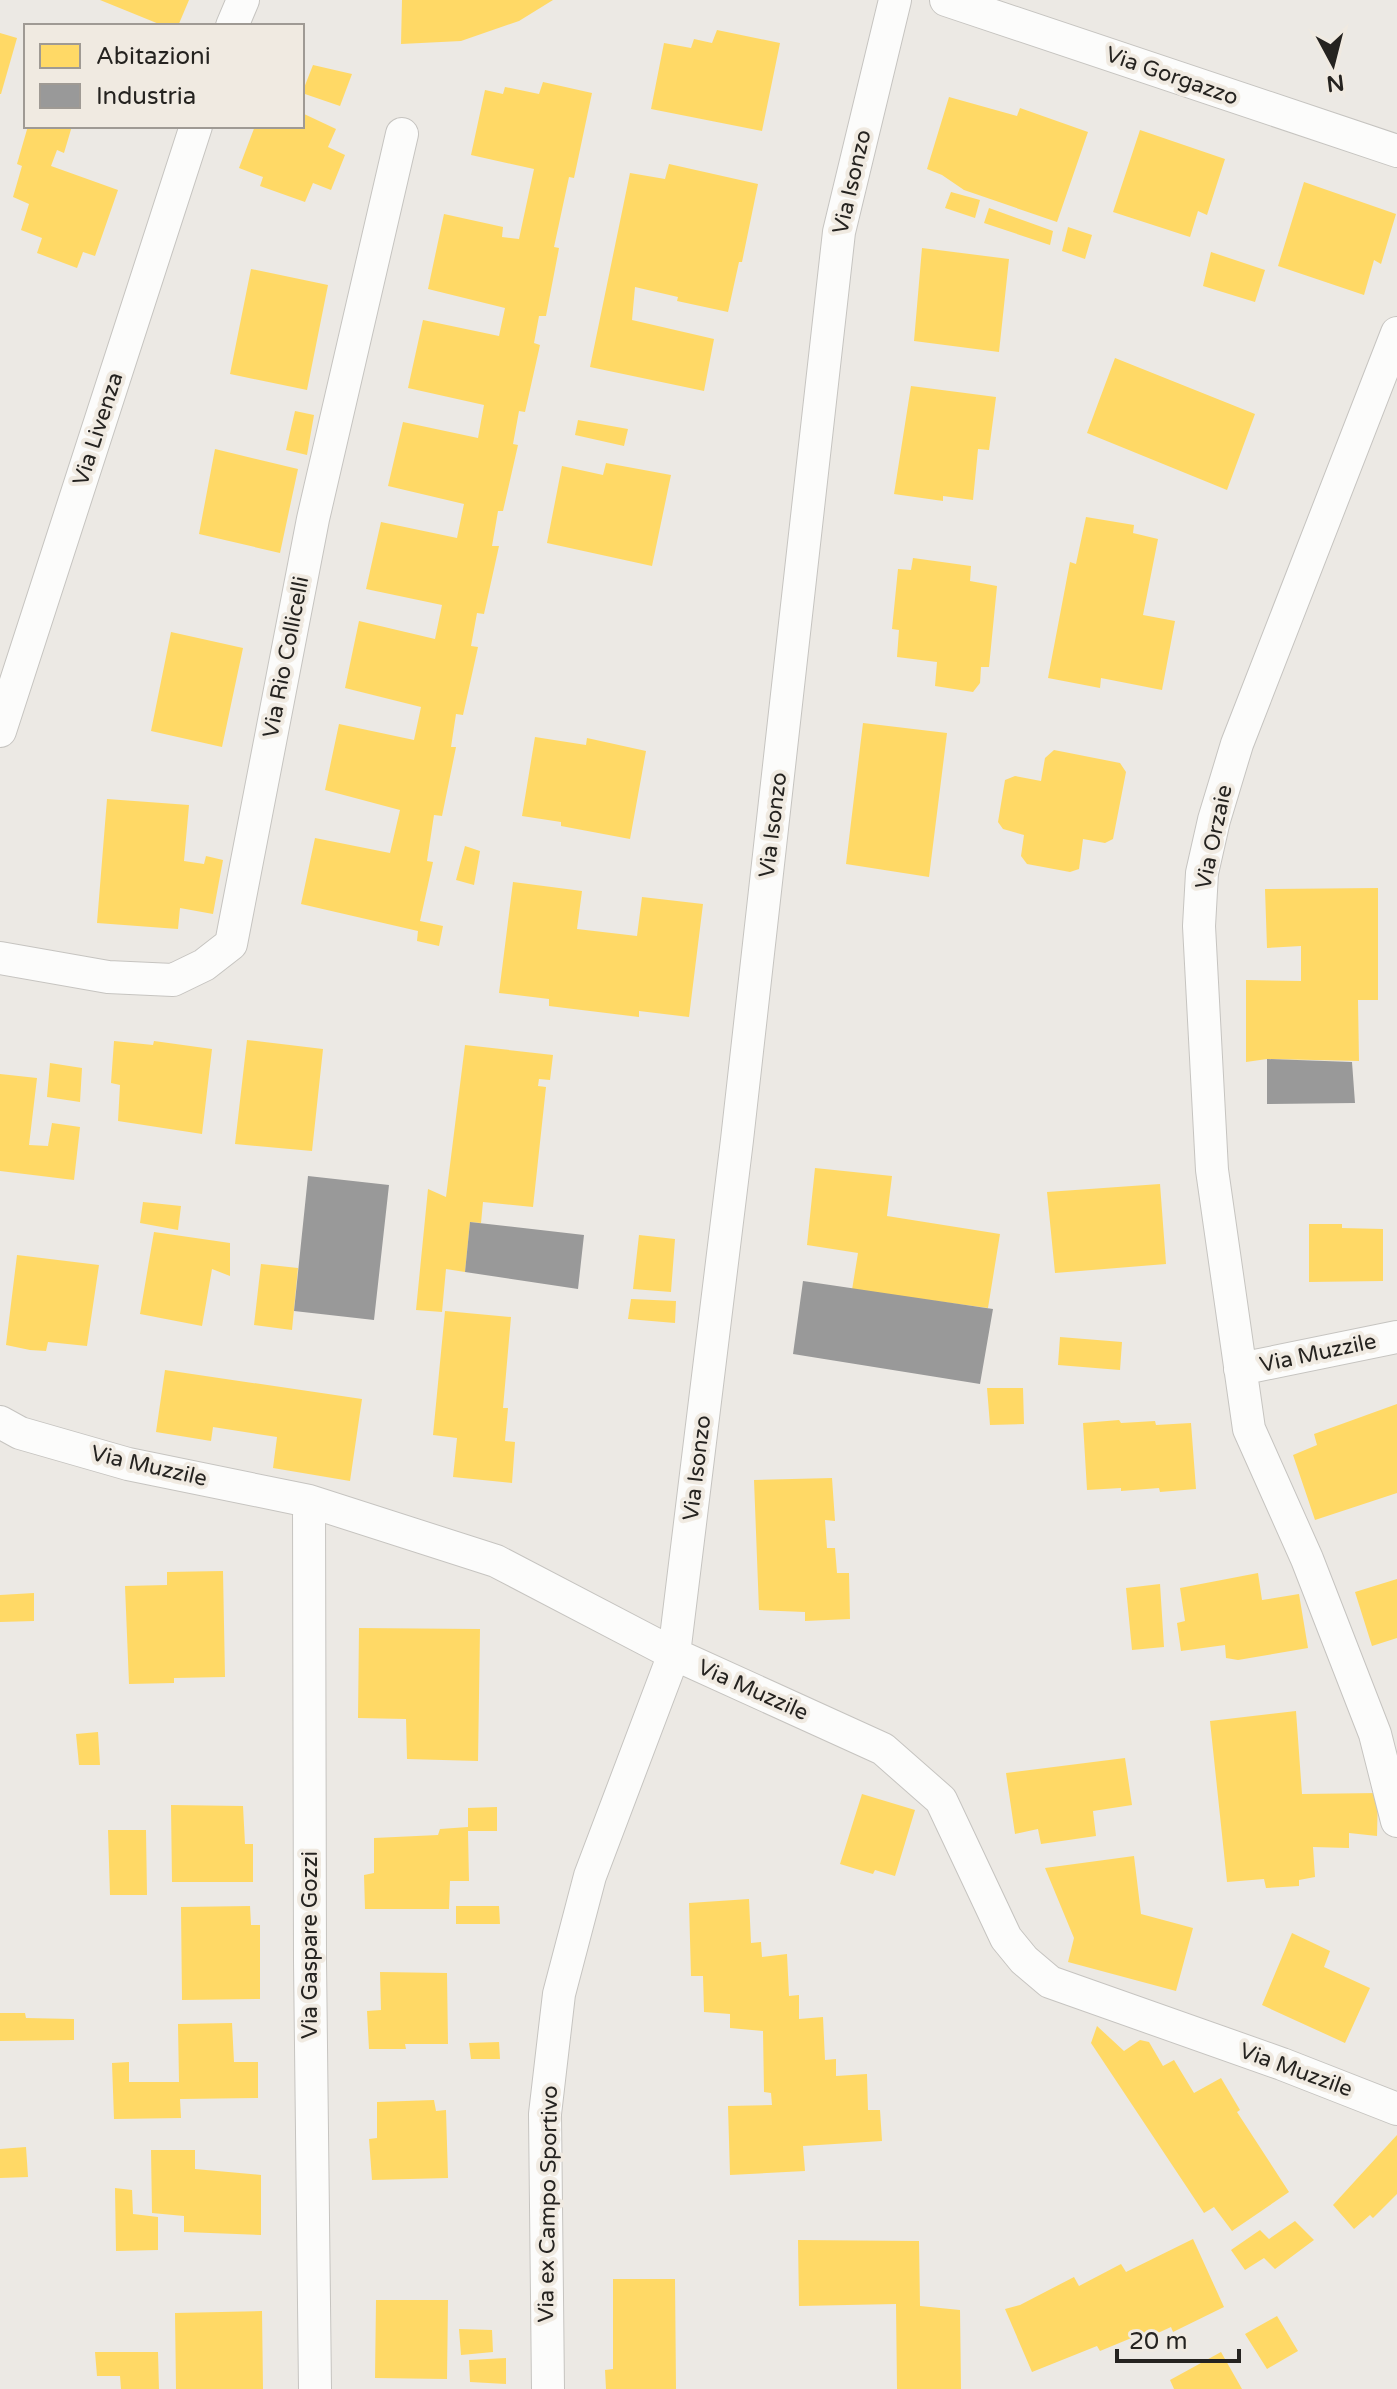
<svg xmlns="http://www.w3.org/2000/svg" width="1397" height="2389" font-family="'Varela Round',sans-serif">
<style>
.homes{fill:#ffd966}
.industry{fill:#999}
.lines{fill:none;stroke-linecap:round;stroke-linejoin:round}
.street-casing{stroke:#c6c4c0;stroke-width:34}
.street{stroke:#fcfcfb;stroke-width:32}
.labels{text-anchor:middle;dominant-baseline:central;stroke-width:8;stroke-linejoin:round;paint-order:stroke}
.street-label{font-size:22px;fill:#252320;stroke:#f0eae1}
</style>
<rect width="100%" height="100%" fill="#ece9e4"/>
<path class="homes" d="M100 0H189L178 26H164Z
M402 0H553L519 21 461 41 401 44Z
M717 30 780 43 762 131 651 109 664 43 691 48 694 39 712 43Z
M0 33 17 38 1 94H0Z
M313 65 352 74 340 106 302 93Z
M543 82 592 93 574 178 569 177 554 247 559 248 546 316H539L534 343 540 345 525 412 519 411 513 444 518 445 503 511H498L492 546H499L484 614 477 613 471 646 478 647 463 715 456 714 451 747H456L442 816 434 815 427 861 433 862 420 921 443 926 439 946 417 941 418 931 301 904 315 838 390 853 400 810 325 790 339 724 414 740 421 707 345 688 359 621 435 639 442 605 366 589 381 522 457 538 464 504 388 486 403 422 478 438 484 405 408 388 423 320 499 336 505 308 428 289 444 214 503 227 502 237 519 239 534 169 471 155 485 90 503 94 505 87 539 94Z
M949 97 1017 116 1020 108 1088 132 1057 222 964 190 942 175 927 169Z
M302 113 336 129 328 147 345 155 331 190 313 183 305 202 260 186 263 177 239 168 255 126H302Z
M28 126H72L64 153 57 150 51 166 118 190 95 256 83 252 77 268 37 253 42 238 21 230 29 204 13 197 22 166 17 164Z
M1140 130 1225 159 1207 215 1198 211 1190 237 1113 212Z
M669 164 758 184 742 262H739L728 312 677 301 678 297 635 287 632 320 714 339 704 391 590 367 630 173 665 179Z
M1304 182 1396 214 1381 264 1374 260 1364 295 1278 266Z
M951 192 980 200 975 218 945 208Z
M989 208 1053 231 1050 245 984 223Z
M1068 227 1092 235 1085 259 1062 251Z
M922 248 1009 259 999 352 914 341Z
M1211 252 1265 270 1255 302 1203 286Z
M251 269 328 285 307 390 230 374Z
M1115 358 1255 414 1227 490 1087 433Z
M911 386 996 397 989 450 978 449 973 500 943 496V501L894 494Z
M295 411 314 415 307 455 286 450Z
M578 420 628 429 624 446 575 435Z
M215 449 298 469 280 553 199 534Z
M606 463 671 475 652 566 547 543 562 466 603 475Z
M1086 517 1134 525 1133 533 1158 539 1143 615 1175 621 1162 690 1101 678 1100 688 1048 678 1070 562 1076 564Z
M913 558 971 566 970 581 997 586 989 667H981L980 683 973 692 935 686 937 662 897 657 899 630 892 629 898 569 911 570Z
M171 632 243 648 222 747 151 731Z
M863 723 947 733 929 877 846 864Z
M535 737 586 745 587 738 646 751 630 839 561 826V822L522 816Z
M1054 750 1120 763 1126 772 1113 839 1105 843 1083 839 1079 869 1070 872 1027 864 1021 856 1024 835 1003 829 998 822 1005 780 1015 776 1041 781 1045 758Z
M107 799 189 805 184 861 204 864 206 856 223 860 213 914 180 908 178 929 97 923Z
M465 846 480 851 474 885 456 880Z
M513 882 582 891 577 929 637 936 642 897 703 904 689 1017 639 1011V1017L549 1006V999L499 993Z
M1378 888V1000H1358L1359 1061 1267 1059 1246 1062V980L1301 981V946L1267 948 1265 889Z
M247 1040 323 1049 312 1151 235 1144Z
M114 1041 153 1045 154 1041 212 1049 202 1134 118 1121 120 1085 111 1083Z
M465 1045 553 1055 550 1080 539 1079 538 1086 546 1087 533 1207 483 1202 481 1223 470 1222 465 1272 446 1269 442 1312 416 1310 428 1189 446 1197Z
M50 1063 82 1068 80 1102 47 1097Z
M0 1074 37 1078 29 1145 48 1146 52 1123 80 1127 74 1180 0 1171Z
M815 1168 892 1176 887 1216 1000 1234 988 1308 852 1290 858 1253 807 1245Z
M1160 1184 1166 1264 1055 1273 1047 1192Z
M143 1202 181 1206 178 1230 140 1223Z
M1309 1224H1342V1228L1383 1229V1281L1309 1282Z
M154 1232 230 1243V1276L212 1269 202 1326 140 1314Z
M639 1235 675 1239 671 1292 633 1289Z
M17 1255 99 1265 87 1346 48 1342 46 1351 30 1350 6 1345Z
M261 1264 298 1268 292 1330 254 1325Z
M631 1299 676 1301 675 1323 628 1319Z
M445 1311 511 1317 503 1408H508L505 1441 515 1442 512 1483 453 1477 457 1438 433 1435Z
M1060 1337 1122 1342 1120 1370 1058 1365Z
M165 1370 362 1399 350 1481 273 1468 277 1437 213 1427 211 1441 156 1432Z
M987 1388H1023L1024 1424 990 1425Z
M1397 1404V1493L1315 1520 1293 1455 1317 1445 1314 1434Z
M1119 1420 1121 1423 1155 1421 1156 1425 1191 1423 1196 1489 1160 1492 1159 1488 1121 1491V1488L1087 1490 1083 1423Z
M832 1478 835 1521 825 1520 827 1548H835L837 1573H849L850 1619 805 1621V1612L759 1610 754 1480Z
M223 1571 225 1677 174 1678V1683L129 1684 125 1586 167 1585V1572Z
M1258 1573 1262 1600 1299 1594 1308 1648 1238 1660 1226 1658 1225 1645 1181 1651 1177 1623 1185 1621 1180 1588Z
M1397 1579V1638L1372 1646 1355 1592Z
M1160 1584 1164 1647 1132 1650 1126 1588Z
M34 1593V1621L0 1622V1595Z
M359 1628 480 1629 478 1761 407 1759 406 1719 358 1718Z
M1296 1711 1302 1794 1378 1793 1377 1836 1349 1833V1848L1313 1847 1315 1877 1299 1880V1886L1266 1888 1264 1879 1227 1882 1210 1721Z
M98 1732 100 1765H79L76 1734Z
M1125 1758 1132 1805 1093 1811 1096 1836 1041 1844 1038 1829 1015 1834 1006 1773Z
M862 1794 915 1810 895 1876 875 1870 873 1874 840 1864Z
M171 1805 243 1806 245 1844H253V1882H172Z
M497 1807V1831H468L469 1881H450L449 1909H365L364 1875 374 1873V1838L438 1835 440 1829 468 1827V1808Z
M108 1830H146L147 1895H110Z
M1134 1856 1141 1914 1193 1928 1176 1991 1068 1962 1074 1938 1045 1868Z
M749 1899 751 1943 761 1942 762 1957 787 1954 789 1996 799 1995V2019L823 2017 825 2060 836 2059V2076L867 2074 868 2110H880L882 2141 803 2146 805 2171 730 2175 728 2106 772 2105 771 2093 764 2092 763 2031 730 2028V2014L704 2012 703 1976H691L689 1903Z
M250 1906 251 1925H260V1999L182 2000 181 1907Z
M456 1906H499L500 1924H456Z
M1292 1933 1330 1951 1324 1967 1370 1988 1345 2043 1262 2005Z
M380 1972 447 1973 448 2044H405L406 2049H369L367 2011 381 2010Z
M0 2013H25L26 2018 74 2019V2040L0 2041Z
M232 2023 234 2062H258V2098L180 2099 181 2118 114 2119 112 2063 129 2062V2082H179L178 2024Z
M1097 2026 1124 2051 1140 2040 1149 2042 1163 2066 1174 2060 1194 2093 1221 2078 1240 2110 1237 2112 1289 2192 1232 2231 1214 2207 1204 2213 1091 2043Z
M499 2042 500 2059H471L469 2043Z
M434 2100 436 2111 446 2110 448 2178 372 2180 369 2139 377 2138V2102Z
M1397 2135V2194L1373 2218 1370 2215 1354 2229 1333 2205Z
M26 2147 28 2177 0 2178V2149Z
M151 2150H195V2169L261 2175V2235L184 2232V2216L152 2213Z
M115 2188 132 2190 133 2214 158 2217V2250L116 2251Z
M1295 2221 1314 2240 1275 2269 1264 2258 1245 2270 1231 2250 1260 2230 1269 2239Z
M1193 2239 1224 2307 1173 2332 1171 2327 1149 2337 1146 2332 1100 2351 1097 2346 1032 2372 1005 2309 1020 2305 1074 2277 1079 2286 1121 2264 1126 2272Z
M798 2240 919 2241 920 2306 960 2310 961 2389H897L896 2304 799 2306Z
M613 2279H675L676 2389H606L605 2370 613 2369Z
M376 2300H448L447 2379 375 2378Z
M262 2311 263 2389H176L175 2313Z
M1277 2316 1298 2351 1267 2369 1245 2334Z
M459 2329 492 2330 493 2352 461 2355Z
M95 2352H158L159 2389H121L120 2376H97Z
M1221 2352 1242 2389H1174L1170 2380Z
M506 2358V2384L470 2382 469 2360Z"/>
<path class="industry" d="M1267 1059 1352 1062 1355 1103 1267 1104Z
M308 1176 389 1185 374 1320 294 1311Z
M470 1222 584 1235 578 1289 465 1272Z
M803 1281 993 1309 980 1384 793 1354Z"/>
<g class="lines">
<g class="street-casing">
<path id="street" d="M946 0 1397 151
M232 26 243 0
M1397 333 1237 744 1214 820 1202 873 1199 926 1212 1170 1249 1429 1307 1559 1375 1734 1397 1821
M0 731 196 126
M0 958 108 977 173 980 204 965 231 944 313 519 402 134
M1240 1369 1397 1337
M0 1422 20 1433 128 1464 309 1501 496 1561 674 1654 883 1749 941 1800 1006 1938 1024 1960 1050 1982 1282 2064 1397 2109
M309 1501 310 1961 315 2389
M548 2389 545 2114 559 1994 590 1876 674 1654 737 1140 839 232 895 0"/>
</g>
<use href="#street" class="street"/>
</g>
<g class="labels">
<g class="street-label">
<text transform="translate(1172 76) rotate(19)">Via Gorgazzo</text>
<text transform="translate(852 182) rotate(-77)">Via Isonzo</text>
<text transform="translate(98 429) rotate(-72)">Via Livenza</text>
<text transform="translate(286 657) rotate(-79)">Via Rio Collicelli</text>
<text transform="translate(773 825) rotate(-83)">Via Isonzo</text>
<text transform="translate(1214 837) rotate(-78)">Via Orzaie</text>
<text transform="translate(1318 1353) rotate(-12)">Via Muzzile</text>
<text transform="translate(149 1466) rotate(13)">Via Muzzile</text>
<text transform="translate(697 1468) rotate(-83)">Via Isonzo</text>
<text transform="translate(753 1690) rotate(24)">Via Muzzile</text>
<text transform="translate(310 1945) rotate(-90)">Via Gaspare Gozzi</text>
<text transform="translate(1296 2070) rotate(20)">Via Muzzile</text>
<text transform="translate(548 2204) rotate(-89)">Via ex Campo Sportivo</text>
</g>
</g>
<rect x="24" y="24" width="280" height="104" fill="#f0eae1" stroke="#9f9a94" stroke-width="2"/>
<rect x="40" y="44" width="40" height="24" fill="#ffd966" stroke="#9f9a94" stroke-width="2"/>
<text x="96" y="64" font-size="24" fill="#252320">Abitazioni</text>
<rect x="40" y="84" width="40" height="24" fill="#999999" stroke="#9f9a94" stroke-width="2"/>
<text x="96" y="104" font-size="24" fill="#252320">Industria</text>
<g transform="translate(1333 64) rotate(173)" stroke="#f0eae1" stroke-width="6" paint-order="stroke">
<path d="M0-6L14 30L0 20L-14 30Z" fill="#252320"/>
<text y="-12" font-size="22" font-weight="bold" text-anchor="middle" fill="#252320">N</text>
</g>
<path d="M1117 2349v12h122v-12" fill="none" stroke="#252320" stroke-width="4"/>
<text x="1129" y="2349" font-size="24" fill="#252320" stroke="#f0eae1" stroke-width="6" paint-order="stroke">20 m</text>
</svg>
